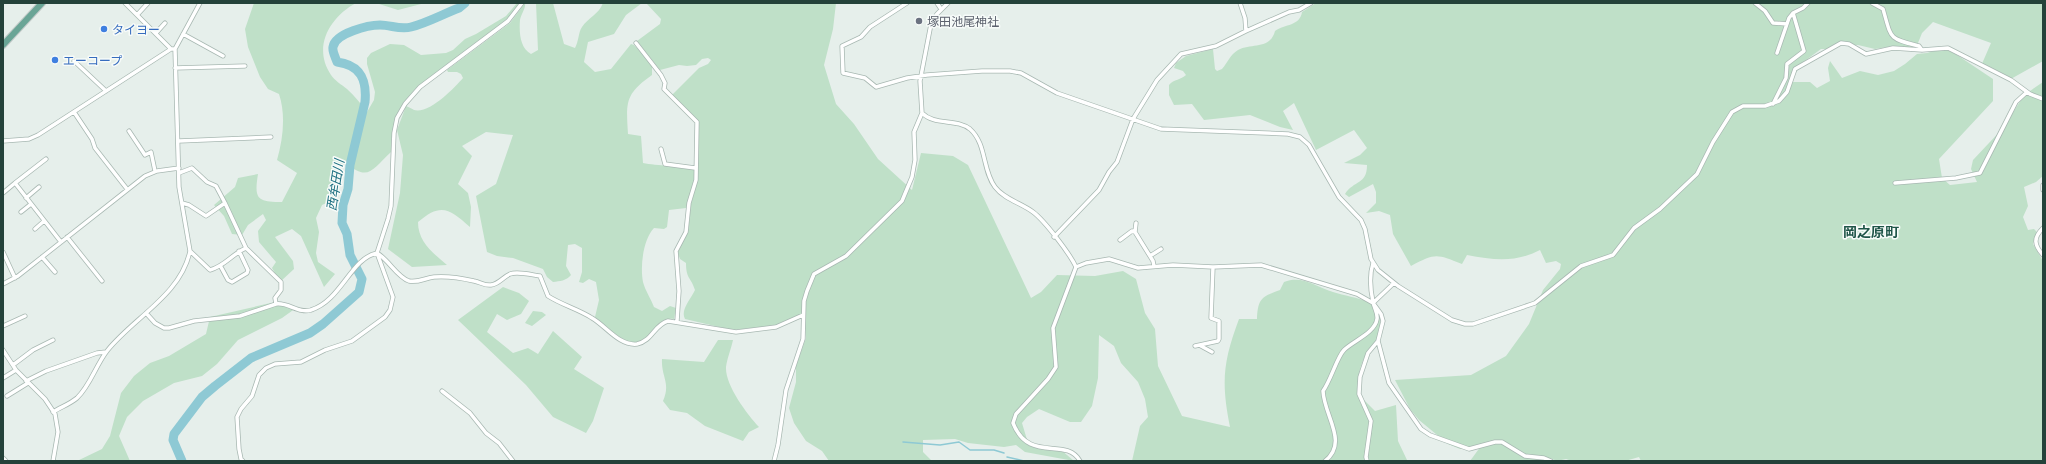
<svg xmlns="http://www.w3.org/2000/svg" width="2046" height="464" font-family="'Exo 2','Noto Sans JP',sans-serif">
<style>
.green{fill:#bfe0c8}
.lines{fill:none;stroke-linecap:round;stroke-linejoin:round}
.stream{stroke:#8ec9d4;stroke-width:1.5}
.river{stroke:#8ec9d4;stroke-width:9}
.minor-casing{stroke:#a8b8b2;stroke-width:5}
.primary-casing{stroke:#c2cac8;stroke-width:8}
.minor{stroke:#fff;stroke-width:3.5}
.primary{stroke:#6aa596;stroke-width:6}
.worship-dot{fill:#6b7280;stroke:#f7fbf9;stroke-width:1.5}
.shop-dot{fill:#3f7fe0;stroke:#f7fbf9;stroke-width:1.5}
.labels{text-anchor:middle;dominant-baseline:central;stroke-width:3;stroke-linejoin:round;paint-order:stroke}
.worship-label{font-size:12px;fill:#5b616d;stroke:#f7fbf9;text-anchor:start}
.shop-label{font-size:12px;fill:#366cbe;stroke:#f7fbf9;text-anchor:start}
.water-label{font-size:13px;font-style:italic;fill:#1c6f80;stroke:#f7fbf9}
.quarter-label{font-size:14px;font-weight:bold;fill:#1f5548;stroke:#f7fbf9}
</style>
<rect width="100%" height="100%" fill="#e6efeb"/>
<path class="green" d="M254 3H356C330 17 312 47 331 75 334 80 342 85 347 89 355 96 361 104 367 112L374 100 375 92 367 64V58L371 53 390 44 404 45 421 55 446 53 453 50 465 39 476 34 506 16 517 3H520L507 20 416 88C396 109 392 125 391 152 373 168 369 183 346 163L337 171 339 183 333 200 322 205 316 218 319 232 316 253 318 262 335 274 324 287 301 236 292 229 275 237 293 261 294 269 280 282 272 268 276 262 259 242 258 231 266 220 263 214 248 225 242 235 232 234 224 216 214 205 235 187 238 178 258 174C254 199 257 202 282 202L297 173 277 160C283 139 286 115 279 94L268 89 260 77 248 47 245 29Z
M376 3H425L398 10Z
M525 3C526 8 521 14 520 20 519 33 520 48 531 54L538 50 536 3H553L564 44 575 48C579 41 578 33 582 27 588 18 599 14 603 3H642L626 15 614 34 588 42 584 62 595 72 611 69 631 44 634 45 652 64V75C625 94 626 102 628 134L641 136 643 163C656 166 683 165 694 170V180L686 208 669 210 667 227 664 229 654 228C643 240 640 266 643 282 645 290 651 299 654 307L662 311 670 306 676 308 674 319C653 315 650 353 623 339 612 333 604 324 595 317L599 300 596 282 589 279 583 283 579 282 582 272V248L575 244 568 245 566 266 571 275C566 281 560 281 553 282L547 277 543 269 513 258 497 256 487 252 476 196 496 184 513 135 486 132 462 146 472 156 458 184 468 193 471 207 470 227C450 209 441 202 418 222 418 242 433 253 447 265L412 267 388 249 400 193 403 155 397 130 406 106C409 107 412 109 414 110 430 114 454 88 463 78L461 74 457 72H448L447 70 510 23Z
M646 3H836L833 29 824 65 836 104 854 124 878 159 912 190 921 153 953 156 968 165 1031 298 1041 292 1057 275 1095 276 1123 271 1136 279 1145 313 1155 329 1158 366 1182 416 1230 427C1221 382 1223 362 1239 319H1257C1258 299 1261 297 1280 290L1284 282C1303 275 1315 287 1333 292 1344 296 1358 297 1368 302 1382 309 1383 327 1376 340 1372 348 1365 354 1362 363 1358 373 1358 383 1357 393L1375 411 1396 405 1398 441 1407 460 1132 461 1140 426 1148 417 1145 399 1138 382 1121 363 1114 346 1099 335 1098 378 1092 406 1081 422H1070L1039 409 1027 417 1022 423 1028 443 1060 449 1074 461 1025 452 1016 445 1004 447 968 443 955 439 923 440V452L932 461H829L822 451 806 441 794 423 789 408 796 382V366L806 338 804 313 774 326 732 330 685 319C680 310 691 299 695 290 691 277 686 279 686 263L680 259 677 251 688 231 691 204 697 182 699 126 698 121 673 99 672 95 699 68 708 64 711 60 708 58 702 59 696 65 687 66 679 65 660 70 637 41 660 24 661 19Z
M1316 3H2043V61L2009 80 1981 66 1991 43 1933 22 1922 33 1916 48 1893 46 1875 49 1858 45H1841L1828 49H1821L1802 63 1790 82H1810L1817 88 1830 81 1828 68 1830 61 1842 78 1860 71 1878 75 1894 71 1905 64 1917 54 1927 53 1945 47 1993 79V101L1939 159 1942 178 1950 185 1977 182 1971 169 1973 160 2004 127 2024 95 2043 82V176L2036 182 2024 187 2028 206 2023 217 2028 230 2034 229 2037 232 2033 244 2043 261V461H1641L1639 457 1625 461H1572L1566 459 1557 461 1550 458 1543 459 1545 461H1470L1481 446 1460 449 1448 444 1419 420 1410 409 1395 380 1471 375 1506 356 1529 324 1543 290 1560 269 1561 264 1556 261 1546 263 1540 250C1515 263 1494 260 1467 255L1462 264C1436 254 1436 253 1411 266L1393 234 1390 215 1379 211 1366 213 1376 203V192L1373 184 1349 197 1345 194C1354 180 1367 185 1367 165L1344 163 1360 155 1367 148 1354 130 1316 150 1294 103 1283 111 1293 130 1280 127 1250 115 1204 120 1192 104 1174 105 1169 95V85C1174 79 1181 80 1186 75L1183 71 1174 68 1176 63 1186 56 1213 49 1215 69 1217 71 1222 69C1228 62 1230 55 1238 50 1252 43 1270 50 1275 31 1285 24 1300 26 1302 12Z
M503 287 519 293 529 301 521 314 507 320 497 314 487 332 513 353 528 348 538 354 553 331 582 357 574 369 604 388 593 421 586 433 553 417 526 385 458 320Z
M275 302 296 308 282 318 238 340 217 364 202 376 174 383 143 401 127 417 119 436 130 461H77L102 449 110 436 121 393 134 376 150 363 169 356 206 334 210 317Z
M533 311 542 312 546 315 532 326 525 323Z
M718 340H733C731 349 727 359 726 367 725 385 747 414 759 427L749 432 743 441 705 426 687 413 670 410 663 401C671 383 661 377 662 359L704 362Z"/>
<g class="lines">
<path class="stream" d="M903 442 940 445 959 442 970 450H994L1004 453
M1007 457 1024 461"/>
<path class="river" d="M182 461 173 440 174 434 202 397 215 386 251 358 310 333 323 324 359 292 362 279 350 255 347 234 342 223 343 205 348 189 350 165 365 102C367 80 361 65 337 62 336 58 332 52 333 47 335 33 369 25 380 25 391 25 400 30 411 27 427 23 443 14 459 8L465 3"/>
<g class="minor-casing">
<path id="minor" d="M125 3 171 49
M907 3 870 27 861 37 842 46 843 73 865 78 876 87 907 78 927 75 982 71H1010L1021 73 1057 93 1161 129 1288 134 1300 137 1309 145 1339 197 1361 220 1365 229 1371 259 1378 270 1398 286 1452 320 1465 324H1473L1535 303 1581 266 1613 255 1634 228 1660 209 1697 174 1713 142 1732 112 1743 106H1765L1779 101 1787 92 1795 69 1841 43 1849 44 1866 54 1893 48 1922 50 1948 48 2011 80 2030 94 2043 99
M937 3 941 9
M1240 3 1245 18 1246 31
M1755 3 1765 11 1773 23 1787 24
M1872 3 1883 9C1892 40 1888 38 1919 46L1922 50
M137 15 148 3
M156 33 165 23
M183 34 223 56
M636 43 661 75 665 83 664 89 697 122 696 180 689 203 686 232 676 251 679 291 677 321
M1777 53 1789 18 1793 13
M74 61 106 91
M175 68 245 66
M1773 104 1786 78 1787 64 1804 51 1793 13 1803 8 1808 3
M74 112 92 139 95 148 127 189
M922 113C935 126 956 118 970 129 987 144 982 170 995 187 1004 199 1021 203 1033 212 1045 221 1070 254 1076 267L1053 328 1056 367 1048 379 1016 414 1013 423C1029 464 1066 436 1080 461
M129 131 145 155 151 152 155 171
M3 141 29 139 38 135 171 49H175
M179 141 271 137
M661 149 665 164 695 168
M179 173 192 168 207 182 216 186 225 203
M15 183 46 159
M1895 183 1956 178 1980 173 2016 102 2027 92
M2043 185V190
M3 193 15 183 61 242
M26 198 39 187
M182 203 189 205 206 216 225 203 246 248 281 282V290L275 298 276 304C288 302 299 314 311 310 341 301 351 258 377 253 389 260 397 277 409 281 418 283 425 278 434 277 446 276 461 278 474 281 480 282 485 286 491 285 499 284 503 277 510 274 518 271 532 275 540 276L548 296C562 305 578 309 592 318 606 326 619 346 637 344 652 341 654 325 668 321L736 332 776 327 803 315
M21 212 31 204
M1136 223 1135 232 1153 261 1154 266
M2043 228C2033 238 2034 245 2043 255
M35 229 44 221
M67 237 102 281
M1054 237 1099 190 1109 172 1117 162 1133 119 1157 80 1181 54 1216 46 1246 31 1289 12 1299 10 1311 3
M1120 240 1132 231 1135 232
M190 251 210 270C225 266 232 254 246 248
M3 252 15 278
M1150 256 1161 249
M42 257 55 272
M221 267 228 280 232 282 247 273 248 270 239 251
M1076 267 1086 263 1109 259 1138 268 1173 265 1213 267 1261 265 1357 294 1373 303 1381 314 1383 321 1378 341 1368 353 1360 377 1359 394 1371 421 1366 457 1367 461
M3 284 18 276 145 176 157 171 179 168
M1373 303 1394 283
M146 313 155 323 164 328H169L194 321 240 316 276 304
M3 326 25 316
M1378 341 1389 383 1421 429 1430 435 1469 449 1495 442H1502L1525 456 1544 458 1551 461
M1195 346 1218 341 1219 339V321L1211 318 1213 267
M1201 346 1212 352
M3 350 16 370 45 399 55 414 58 432 53 461
M13 365 33 350 53 340
M3 378 16 370
M26 381 46 371 97 353 106 352
M442 391 470 413 486 433 499 443 513 461
M7 396 28 383
M53 412C61 407 70 404 77 398 90 386 96 365 107 351 133 318 181 295 190 251L179 187 175 49 200 3
M3 458 6 461
M243 461 241 459 239 449 237 417 241 409 252 396 259 375 266 368 275 364 301 362 325 350 352 341 385 317 390 310 393 297 377 253 388 219 391 206 394 133 397 118 405 104 420 87 508 21 522 3
M774 461 778 445 786 390 803 339 804 301 807 291 814 274 846 256 902 201 912 177 915 160 914 132 922 113 920 81 931 24 937 14 948 3
M1325 461C1349 442 1324 416 1323 391 1331 380 1337 357 1344 350 1353 341 1375 333 1377 319 1378 313 1374 308 1373 302 1370 288 1369 276 1373 263"/>
</g>
<g class="primary-casing">
<path id="primary" d="M3 45 42 3"/>
</g>
<use href="#minor" class="minor"/>
<use href="#primary" class="primary"/>
</g>
<circle class="worship-dot" cx="919" cy="21" r="4"/>
<g class="shop-dot">
<circle cx="104" cy="29" r="4"/>
<circle cx="55" cy="60" r="4"/>
</g>
<g class="labels">
<g class="worship-label">
<text x="927" y="21">塚田池尾神社</text>
</g>
<g class="shop-label">
<text x="112" y="29">タイヨー</text>
<text x="63" y="60">エーコープ</text>
</g>
<g class="water-label">
<text transform="translate(335 185) rotate(-81)">西牟田川</text>
</g>
<g class="quarter-label">
<text x="1871" y="231">岡之原町</text>
</g>
</g>
<rect width="2046" height="464" fill="none" stroke="#24423a" stroke-width="8"/>
</svg>
